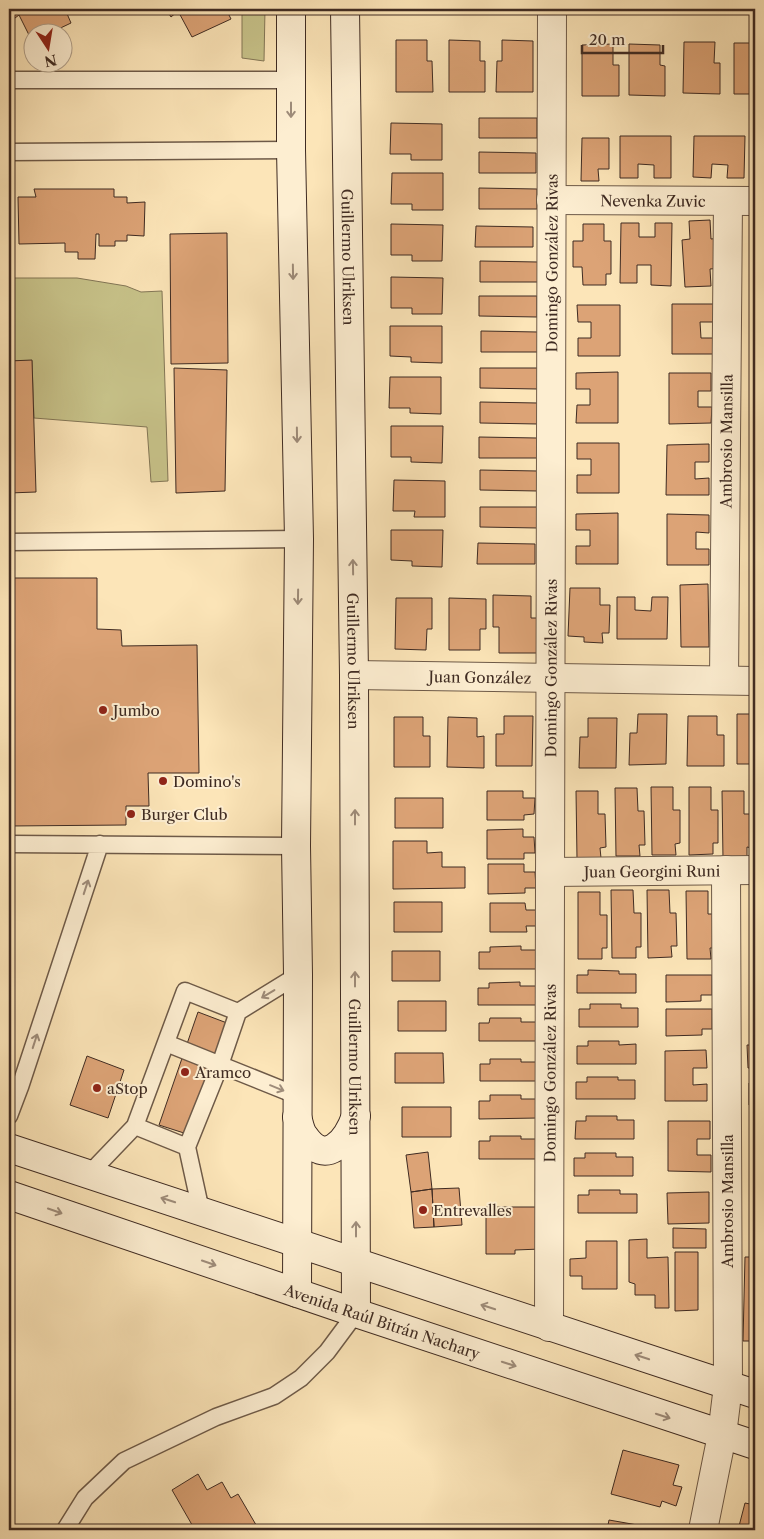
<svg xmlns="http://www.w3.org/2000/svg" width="764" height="1539" font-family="'Libre Caslon Text',serif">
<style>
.green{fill:#c7c289;stroke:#837656}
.building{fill:#dca376;stroke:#3f2b22}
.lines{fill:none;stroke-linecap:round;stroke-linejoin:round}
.lane-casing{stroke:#6e5a48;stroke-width:19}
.street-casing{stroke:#6e5a48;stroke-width:30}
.secondary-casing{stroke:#3f2b22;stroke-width:30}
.lane{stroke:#fdeed1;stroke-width:16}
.street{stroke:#fdeed1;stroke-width:28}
.secondary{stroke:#fdeed1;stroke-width:28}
.oneway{stroke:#9e8c7a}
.poi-dot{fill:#8f2418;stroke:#fdeed1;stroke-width:2}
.labels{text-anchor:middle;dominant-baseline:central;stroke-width:4;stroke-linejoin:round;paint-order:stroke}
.street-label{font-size:15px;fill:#3f2b22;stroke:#fdeed1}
.poi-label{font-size:15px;fill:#3f2b22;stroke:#fdeed1;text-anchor:start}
</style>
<rect width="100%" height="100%" fill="#fce5b8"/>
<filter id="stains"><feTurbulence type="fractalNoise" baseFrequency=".004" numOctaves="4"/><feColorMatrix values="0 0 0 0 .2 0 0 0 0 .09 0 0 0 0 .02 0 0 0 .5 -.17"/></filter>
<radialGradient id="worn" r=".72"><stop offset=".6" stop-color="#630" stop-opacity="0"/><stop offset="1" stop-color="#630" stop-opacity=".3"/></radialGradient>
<path class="green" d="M242 9H265L264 61 242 58Z
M9 278H77L126 286 141 292 162 291 168 481 151 482 147 427 34 418 32 361H9Z"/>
<path class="building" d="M9 9H65L71 23 52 32H32V41L19 15 11 21 9 17Z
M166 9H226L231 19 192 37 178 11 171 17Z
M396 40H427V61H432L433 92H396Z
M449 40 480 41V61H485V92H449Z
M502 40 533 41V92H496L497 61H502Z
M684 42H715L714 63H720V94L683 93Z
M734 43H755V94H734Z
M613 44V65H619V96H582V45Z
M629 44 660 45V65L665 66V96L629 95Z
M479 118H537V138H479Z
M391 123 442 124V160H411V154H390Z
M620 136H671V178H654V165L638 164V178H620Z
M694 136H745L744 178H727L728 165 712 164 711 178 693 177Z
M582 138H609V169H598L599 181H581Z
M479 152 536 153V173H479Z
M392 173H443V210H412V204H391Z
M479 188 537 189V209H479Z
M34 189H114V197H127V203L145 202 144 236 127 235V241H115V246H99V234H96L95 259H78V252H65V243L19 244 18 197H36Z
M710 220 711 239 720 238 721 268 710 269 711 286 685 287 682 240 690 239 689 221Z
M621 223H639V237H655V223H672L671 286 651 285V265H637V283H620Z
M391 224 443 225 442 261H412V255H391Z
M583 224H604V241H611V274H606V285H583L582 267H573V241H583Z
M476 226 533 227V247H475Z
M227 233 228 363 171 364 170 234Z
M480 261 538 262V282H480Z
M391 277 443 278 442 314H412V308H391Z
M479 296H537V317L479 316Z
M672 304H714V322H700L701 338H714V354H672Z
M577 305H620V356H578V338H591V322H578Z
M390 326H442V363L411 362V357L390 356Z
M481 331 538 332V352H481Z
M32 360 36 492 9 493V361Z
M174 368 227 370 225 491 176 493Z
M480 368H538V389L480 388Z
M618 372V423H576L577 405H590V389H576V373Z
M669 373H711V391H698V407H712L711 423 669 424Z
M390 377H441V414L410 413V408H389Z
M480 402 538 403V424L480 423Z
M391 426H443L442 463 411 462V457H391Z
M479 437 537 438V458H479Z
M577 443H619V493H577V475H591V459H577Z
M709 444V462H695V479L709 478V495H666L667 445Z
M480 470 538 471V491L480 490Z
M394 480 445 481V517H414L415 511H393Z
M480 507H538V528L480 527Z
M618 513V564H576V546H590V530H576V514Z
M667 514 709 515V533L696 532V549H709V565H667Z
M391 530H443L442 567 412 566V561L391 560Z
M478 543 535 544V564H477Z
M9 578H97V629L121 630 122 646 197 645 199 773H148L149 806H126V825L9 826Z
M708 584 709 647H681L680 585Z
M570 588H600V605H610L609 633H602L603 643 584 642V637L568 636Z
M493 595 531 596V618H542L541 653H499V627H493Z
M617 597H635V610L651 611 652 597H668L667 639H617Z
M396 598H432V629H427L426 650 395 649Z
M449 598 486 599V629H480V650H449Z
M753 598H755V650H753Z
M638 714H667L666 764 629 765 630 733H637Z
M737 714H755V764H737Z
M504 716H533L532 766H496V734H504Z
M688 716H717V735H724V766H687Z
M394 717H423V736H430V767H394Z
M448 717 477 718V737L484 736V768L447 767Z
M588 718H617L616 768H579L580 737H588Z
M651 787H673V810H680V843L675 844 676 855H652Z
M689 787H711V810H718V843H713V854L689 855Z
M615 788H637L638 811H644L645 845H639L640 856H616Z
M487 791H523V798H535L534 814 524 815V820H487Z
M576 791H598V814H605L606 847 600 848 601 858 577 859Z
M722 791H744V814H752V848L747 847V858L723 859Z
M395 798H443V828H395Z
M523 829V837H534L535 853H524V859H487V830Z
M393 841H427V853L442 852V867H465V888L393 889Z
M488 864H524V872H535L536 888H525V893L488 894Z
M611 890H633L634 913H641V947H636V958H612Z
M647 890H669L670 913H676L677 946H671L672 957 648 958Z
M686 891H708V914H715V948H710L711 959H687Z
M752 891H755V959H753Z
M578 892H600V915H607V948H602V959H578Z
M394 902H442V932H394Z
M490 903H525L526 910H537V926H526L527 932H490Z
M521 946V950H537L538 969H479V952H490V947Z
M392 951H440V981H392Z
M588 970 619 971V974H636V993H577V975H588Z
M666 975H712V995H701V1001L666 1002Z
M751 976H755V994H751Z
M520 982V986H537V1005H478V988H489V983Z
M398 1001H446V1031H398Z
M590 1004H621V1008H638V1027H579V1009H590Z
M666 1009H712V1029H702V1035L666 1036Z
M751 1010H755V1027H751Z
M198 1012 227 1023 187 1134 159 1125Z
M490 1018H521V1022H538V1041H479V1023H489Z
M588 1041H619V1045L636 1044V1064H577V1046H588Z
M747 1045H755V1068H748Z
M706 1050 707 1068H693V1085L707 1084V1101H665V1051Z
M395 1053H443L444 1083H395Z
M87 1056 124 1070 108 1118 70 1105Z
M490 1059H521V1062H539V1081H480V1064H490Z
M587 1077H618V1080H635V1099H576V1082H587Z
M749 1083H755V1105H749Z
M490 1095H521V1099H538V1118L479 1119V1101H490Z
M402 1107H451V1137H402Z
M586 1116H617V1120H634V1139H575L576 1121H586Z
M668 1121H710V1139H697V1155H711V1172L668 1171Z
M490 1136H521V1139H538V1159H479V1141H490Z
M428 1152 432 1189 411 1192 406 1155Z
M585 1153H616V1157H633V1176H574V1158H585Z
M459 1188 462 1225 434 1227 432 1189Z
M432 1189 434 1227 414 1228 411 1192Z
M589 1190H620V1194H637V1213H578V1195H589Z
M709 1192V1223L668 1224 667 1193Z
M486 1207H540L541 1249 515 1250V1254H486Z
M673 1228 706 1229V1248H673Z
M647 1239V1258L668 1257 669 1308H655V1295H635V1284L629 1282V1240Z
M586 1241H617V1289H582V1276H570V1259L586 1258Z
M675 1252H698V1310L675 1311Z
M745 1257H755V1341H743Z
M623 1450 679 1465 673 1485 682 1487 676 1506 662 1501 660 1507 611 1494Z
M198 1474 207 1490 222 1482 231 1498 238 1494 259 1530H195L172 1490Z
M745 1503 755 1505V1530H738Z
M609 1520 666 1530H607Z"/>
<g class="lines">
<g class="lane-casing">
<path id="lane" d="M9 80H291
M9 152 291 150
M9 542 299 539
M9 844 296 846
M166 1043 298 1096
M9 1116 20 1087 100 844
M135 1126 187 1147
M89 1174 135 1126 185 991 238 1012
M201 1211 187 1147 220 1065 238 1012 298 975
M65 1530 85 1498 124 1461 216 1417 274 1396 301 1378 327 1352 356 1313"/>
</g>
<g class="street-casing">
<g id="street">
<path id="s1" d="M551 200 755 201"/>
<path id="s2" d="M354 675 755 681"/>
<path id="s3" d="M724 680 728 201"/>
<path id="s4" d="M550 872 755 870"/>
<path id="s5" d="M549 1327 552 9"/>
<path d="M703 1530 722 1435 728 1386 726 870"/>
</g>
</g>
<g class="secondary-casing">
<g id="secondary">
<path d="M291 9V150L299 539 296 846 298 975 297 1293"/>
<path id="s6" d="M345 9 354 675 356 1313"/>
<path d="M297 1117C299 1123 300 1131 304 1136 326 1168 347 1141 356 1116"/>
<path d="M9 1148 755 1394"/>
<path id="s7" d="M9 1195 356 1313 755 1445"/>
</g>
</g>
<use href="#lane" class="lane"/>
<use href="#street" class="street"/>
<use href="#secondary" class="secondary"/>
</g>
<defs><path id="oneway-shaft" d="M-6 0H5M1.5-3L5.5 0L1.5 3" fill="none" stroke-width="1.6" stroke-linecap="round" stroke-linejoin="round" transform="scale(1.25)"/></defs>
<g class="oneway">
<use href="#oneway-shaft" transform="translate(291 110) rotate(90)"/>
<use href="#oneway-shaft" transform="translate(293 272) rotate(89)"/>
<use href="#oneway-shaft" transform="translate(297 435) rotate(89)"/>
<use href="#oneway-shaft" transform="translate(353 567) rotate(-91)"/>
<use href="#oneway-shaft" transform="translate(298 597) rotate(91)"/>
<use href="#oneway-shaft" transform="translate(355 817) rotate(-90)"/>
<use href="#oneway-shaft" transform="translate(86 887) rotate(-72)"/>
<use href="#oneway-shaft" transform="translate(355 979) rotate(-90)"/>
<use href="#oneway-shaft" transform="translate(268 994) rotate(149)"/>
<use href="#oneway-shaft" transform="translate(35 1041) rotate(-72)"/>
<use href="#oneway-shaft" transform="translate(277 1088) rotate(22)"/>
<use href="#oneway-shaft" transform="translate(168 1200) rotate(-162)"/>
<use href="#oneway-shaft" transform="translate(55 1211) rotate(19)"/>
<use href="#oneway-shaft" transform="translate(356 1229) rotate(-90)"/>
<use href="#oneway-shaft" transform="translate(209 1263) rotate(19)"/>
<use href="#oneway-shaft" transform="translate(488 1307) rotate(-162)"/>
<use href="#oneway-shaft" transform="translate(642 1357) rotate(-162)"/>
<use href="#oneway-shaft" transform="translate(509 1364) rotate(18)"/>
<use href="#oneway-shaft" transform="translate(663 1416) rotate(18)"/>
</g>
<g class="poi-dot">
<circle cx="103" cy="710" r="5"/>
<circle cx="163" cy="781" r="5"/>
<circle cx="131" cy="814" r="5"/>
<circle cx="185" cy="1072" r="5"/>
<circle cx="97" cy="1088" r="5"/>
<circle cx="423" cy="1210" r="5"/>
</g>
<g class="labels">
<g class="street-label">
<text stroke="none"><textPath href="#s1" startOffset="102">Nevenka Zuvic</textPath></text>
<text stroke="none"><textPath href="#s6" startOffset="248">Guillermo Ulriksen</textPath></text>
<text stroke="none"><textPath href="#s5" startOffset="1064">Domingo González Rivas</textPath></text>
<text stroke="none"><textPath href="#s3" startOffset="239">Ambrosio Mansilla</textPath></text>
<text stroke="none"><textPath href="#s6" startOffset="652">Guillermo Ulriksen</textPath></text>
<text stroke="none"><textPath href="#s5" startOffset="659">Domingo González Rivas</textPath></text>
<text stroke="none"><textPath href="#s2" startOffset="126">Juan González</textPath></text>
<text stroke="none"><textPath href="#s4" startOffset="102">Juan Georgini Runi</textPath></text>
<text stroke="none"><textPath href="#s6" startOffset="1058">Guillermo Ulriksen</textPath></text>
<text stroke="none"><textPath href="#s5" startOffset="254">Domingo González Rivas</textPath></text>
<text transform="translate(727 1201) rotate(-90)">Ambrosio Mansilla</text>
<text stroke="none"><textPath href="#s7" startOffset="394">Avenida Raúl Bitrán Nachary</textPath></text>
</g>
<g class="poi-label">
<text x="113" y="710">Jumbo</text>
<text x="173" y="781">Domino's</text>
<text x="141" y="814">Burger Club</text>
<text x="195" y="1072">Aramco</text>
<text x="107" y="1088">aStop</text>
<text x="433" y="1210">Entrevalles</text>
</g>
</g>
<rect width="764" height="1539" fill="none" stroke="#fce5b8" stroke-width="30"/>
<rect x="10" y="10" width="744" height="1519" fill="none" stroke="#3f2b22" stroke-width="2.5"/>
<rect x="15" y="15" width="734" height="1509" fill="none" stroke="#3f2b22"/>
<g transform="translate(48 48) rotate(168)"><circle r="24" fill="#fdeed1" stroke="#b1a08b"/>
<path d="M0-4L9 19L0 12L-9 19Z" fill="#8f2418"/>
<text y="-8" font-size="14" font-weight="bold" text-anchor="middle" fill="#3f2b22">N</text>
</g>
<path d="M582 45v8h81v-8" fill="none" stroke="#3f2b22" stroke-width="2.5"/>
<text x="589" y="45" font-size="15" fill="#3f2b22" stroke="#fdeed1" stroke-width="4" paint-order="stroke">20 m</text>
<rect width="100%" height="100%" filter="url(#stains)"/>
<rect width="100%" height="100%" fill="url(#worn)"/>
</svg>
